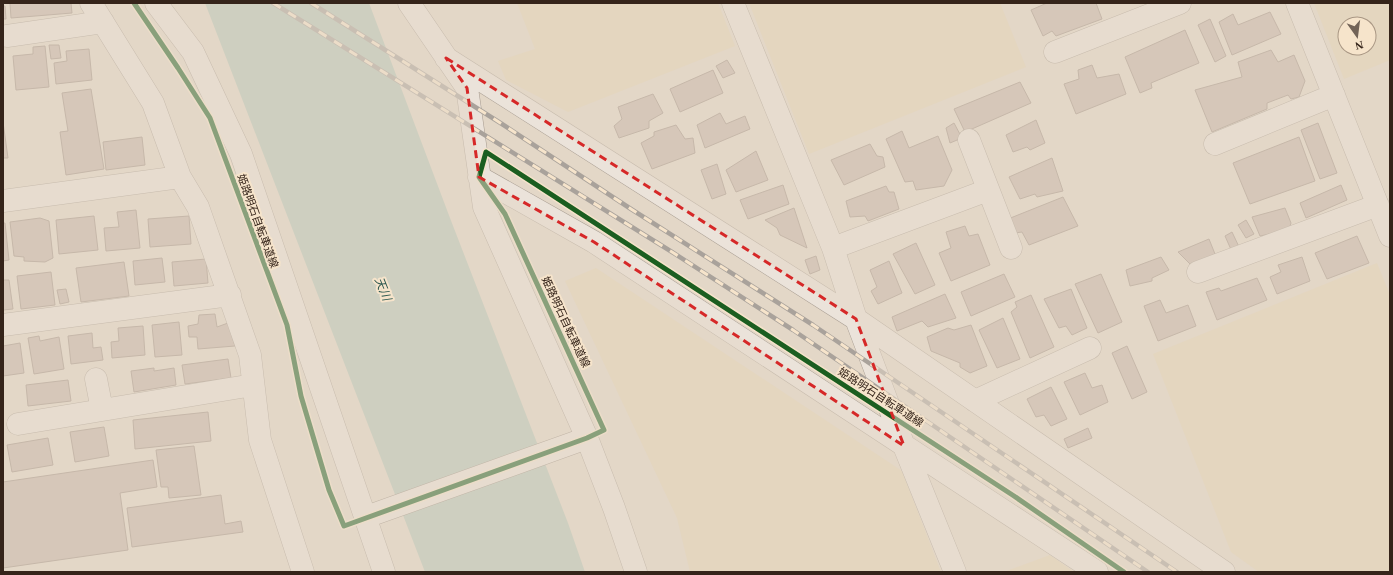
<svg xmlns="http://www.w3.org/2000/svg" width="1393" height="575" font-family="'Times New Roman','Noto Sans JP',serif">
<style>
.farmland{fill:#e4d5b6;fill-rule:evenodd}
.water{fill:#b4c6b8}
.building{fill:#c6b4a8;stroke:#a29287}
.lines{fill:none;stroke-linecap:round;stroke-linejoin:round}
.minor-casing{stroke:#a79c91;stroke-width:23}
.secondary-casing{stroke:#978c81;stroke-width:23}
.minor{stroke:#ebe3da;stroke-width:22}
.secondary{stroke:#ebe3da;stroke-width:22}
.rail-casing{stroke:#a9a29b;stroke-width:4.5}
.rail{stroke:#f6e4cb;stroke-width:3;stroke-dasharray:9;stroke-linecap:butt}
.cycleway-casing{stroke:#f6e4cb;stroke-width:8}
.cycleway{stroke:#1b5e20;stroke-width:5}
.marked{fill:none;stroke:#d62828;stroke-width:3;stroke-dasharray:8 5;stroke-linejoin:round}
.labels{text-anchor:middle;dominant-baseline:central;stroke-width:4;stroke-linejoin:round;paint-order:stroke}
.street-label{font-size:11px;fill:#35241a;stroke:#f6e4cb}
.water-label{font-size:12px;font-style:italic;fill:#29554d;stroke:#f6e4cb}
</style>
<rect width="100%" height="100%" fill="#e3d7c7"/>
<path class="farmland" d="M517 3H718L735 46 568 112 506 80 498 61 535 49Z
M749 3H1000L1026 67 809 154Z
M1314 3H1390V60L1344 79ZM1345 24H1369V48H1345Z
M1377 263 1390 295V572H1259L1231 552 1153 354Z
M596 268 902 471 941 572H690L677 518 565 281Z
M1050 555 1074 572H1004Z"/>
<path class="water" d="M205 3H369L450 218 568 523 585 572H425Z"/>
<path class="building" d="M10 3H71L72 13 11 18Z
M1047 3H1096L1102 19 1056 36 1052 31 1043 36 1031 10Z
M3 6H5L6 19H3Z
M1270 12 1281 34 1232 55 1219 22 1233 14 1238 25Z
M1210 19 1226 56 1215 62 1198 25Z
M1185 30 1199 63 1151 83 1152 88 1140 93 1125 57Z
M49 45H59L61 58 51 59Z
M45 46 49 87 16 90 13 56 33 54V47Z
M89 49 92 80 56 84 54 63 67 61 66 51Z
M1271 50 1278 62 1294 55 1305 81 1299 97 1291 99 1288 95 1267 103V109L1212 132 1195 90 1242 77 1238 62Z
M727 60 735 73 723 78 716 66Z
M1092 65 1097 78 1119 74 1126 94 1076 114 1064 84 1079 79 1078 70Z
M713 70 723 93 680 112 670 89Z
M1020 82 1031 103 965 132 954 109Z
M91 89 104 169 66 175 60 132 68 131 62 93Z
M653 94 663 113 649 121V128L619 138 614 126 622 119 618 107Z
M720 113 726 124 745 116 750 129 705 148 697 125Z
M1036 120 1045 143 1030 150 1027 147 1013 152 1006 135Z
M3 122 8 158H3Z
M954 123 962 138 950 143 946 128Z
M1318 123 1337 173 1320 179 1301 130Z
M676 125 685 139 693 138 695 153 652 169 641 143 654 136V132Z
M902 131 909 148 938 136 952 170 944 186 916 190 913 181 905 182 886 139Z
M142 137 145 165 106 170 103 142Z
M1299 137 1315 181 1250 204 1233 163Z
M870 144 877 156 883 157 885 167 844 185 831 160Z
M756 151 768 180 736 192 726 170Z
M1052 158 1063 191 1037 197 1035 194 1020 199 1009 177Z
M717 164 726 194 712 199 701 170Z
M783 185 789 204 748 219 740 200Z
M1341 185 1347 200 1306 218 1300 203Z
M886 186 889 192H894L899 209 868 221 865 216 850 217 846 201Z
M1063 197 1078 226 1029 245 1022 232 1015 233 1008 219Z
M794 208 807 248 780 235 777 228 765 220Z
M1285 208 1291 223 1288 233H1274L1260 236 1252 217Z
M136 210 140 248 106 251 104 228 119 227 117 212Z
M94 216 98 250 59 254 56 220Z
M189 216 191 244 150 247 148 219Z
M40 218 49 221 53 258 45 262 24 261V257L14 256 10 222Z
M1246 220 1254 234 1246 238 1238 225Z
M3 223H5L9 260 3 261Z
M965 226 969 236 978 234 990 265 951 281 939 253 951 248 946 232Z
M1232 232 1241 251 1233 254 1225 236Z
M1357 236 1369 263 1327 279 1315 253Z
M1209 239 1215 254 1191 265 1178 252Z
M916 243 935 285 915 294 893 254Z
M816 256 820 270 810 274 805 260Z
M1161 257 1169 270 1152 278V281L1130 286 1126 270Z
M1302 257 1310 281 1277 294 1270 277 1281 272 1278 265Z
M162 258 165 282 135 285 133 261Z
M206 259 208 283 174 286 172 262Z
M889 261 902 293 878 304 871 291 877 287 870 270Z
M124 262 129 296 81 302 76 268Z
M51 272 55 305 21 309 17 276Z
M1004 274 1015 297 971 316 961 292Z
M1101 274 1122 322 1098 333 1075 284Z
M1257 278 1267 300 1217 320 1206 292 1219 288 1221 291Z
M3 280H9L13 309 3 310Z
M66 289 69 302 60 304 57 290Z
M1071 289 1087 328 1072 335 1066 326 1059 328 1044 299Z
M945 294 956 318 928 327 922 321 897 331 892 317Z
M1031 295 1054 347 1030 358 1011 312 1017 307 1015 302Z
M1160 300 1166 313 1188 305 1196 326 1158 341 1144 306Z
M215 314 217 327 228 323 235 346 198 349 197 337H189L188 326 198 324 199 315Z
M1003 318 1020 359 997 368 979 330Z
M179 322 182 355 155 357 152 325Z
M971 325 987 366 970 373 960 367V363L931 351 927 337 948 328 954 330Z
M143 326 145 355 112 358 111 342 119 341 118 328Z
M92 333 93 348 101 347 103 360 71 364 68 336Z
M39 336 40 341 59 337 64 369 34 374 28 338Z
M20 343 24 373 3 376V346Z
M1127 346 1147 392 1132 399 1112 353Z
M228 359 231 378 185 384 182 365Z
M154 368V371L174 368 176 385 134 392 131 371Z
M1085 373 1092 388 1102 385 1108 402 1080 415 1064 382Z
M68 380 71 401 28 406 26 385Z
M1051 387 1067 419 1051 426 1044 415 1036 417 1027 399Z
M208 412 211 441 135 449 133 420Z
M104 427 109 456 75 462 70 432Z
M1088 428 1092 438 1068 448 1064 439Z
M48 438 53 465 12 472 7 445Z
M194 446 201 495 169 498 168 487H161L156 450Z
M153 460 157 487 120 493 128 550 3 568V482Z
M221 495 225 524 241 521 243 532 132 547 127 508Z"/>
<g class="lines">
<g class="minor-casing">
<path id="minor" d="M91 3 153 103 180 177 198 207 250 355 260 440 303 572
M156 3 193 52 241 154 384 572
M409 3 467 88 484 207 587 438 614 508 636 572
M733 3 833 248 856 319 904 446 955 572
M1297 3 1390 236
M7 36 103 22
M1055 52 1180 3
M446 58 856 319 1224 572
M969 140 1011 248
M1215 144 1334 95
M479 177 594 242 1097 572
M3 201 180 177
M833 248 988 190
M1198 272 1378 205
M3 325 230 295
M96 379 102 410
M975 401 1090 348
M18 424 253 385"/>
</g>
<g class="secondary-casing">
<path id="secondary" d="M366 517 587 438"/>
</g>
<use href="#minor" class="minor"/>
<use href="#secondary" class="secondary"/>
<g class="rail-casing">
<path id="rail" d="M273 3 672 252 793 330 1148 572
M311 3 502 124 631 209 813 325 1177 572"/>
</g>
<use href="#rail" class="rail"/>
<g class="cycleway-casing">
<path id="cycleway" d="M134 3 178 68 210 118 287 325 301 396 329 490 344 526 587 438 604 430 505 214 479 177 486 152 1014 496 1124 572"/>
</g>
<use href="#cycleway" class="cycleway"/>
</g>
<path d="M0 0H1393V575H0ZM446 58 856 319 904 446 594 242 479 177 467 88Z" fill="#e3d7c7" fill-opacity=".55" fill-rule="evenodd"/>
<path class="marked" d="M446 58 856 319 904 446 594 242 479 177 467 88Z"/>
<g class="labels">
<g class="street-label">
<text transform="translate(258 221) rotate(70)">姫路明石自転車道線</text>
<text transform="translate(566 322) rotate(65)">姫路明石自転車道線</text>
<text transform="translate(881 397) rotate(33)">姫路明石自転車道線</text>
</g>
<g class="water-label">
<text transform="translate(383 289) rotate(68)">天川</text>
</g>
</g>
<rect width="1393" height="575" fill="none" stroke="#35241a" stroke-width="8"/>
<g transform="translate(1357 36) rotate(166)"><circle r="19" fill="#f6e4cb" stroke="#a99784"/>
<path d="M0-3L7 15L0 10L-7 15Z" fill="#726357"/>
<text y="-6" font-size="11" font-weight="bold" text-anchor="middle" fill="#35241a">N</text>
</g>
</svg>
